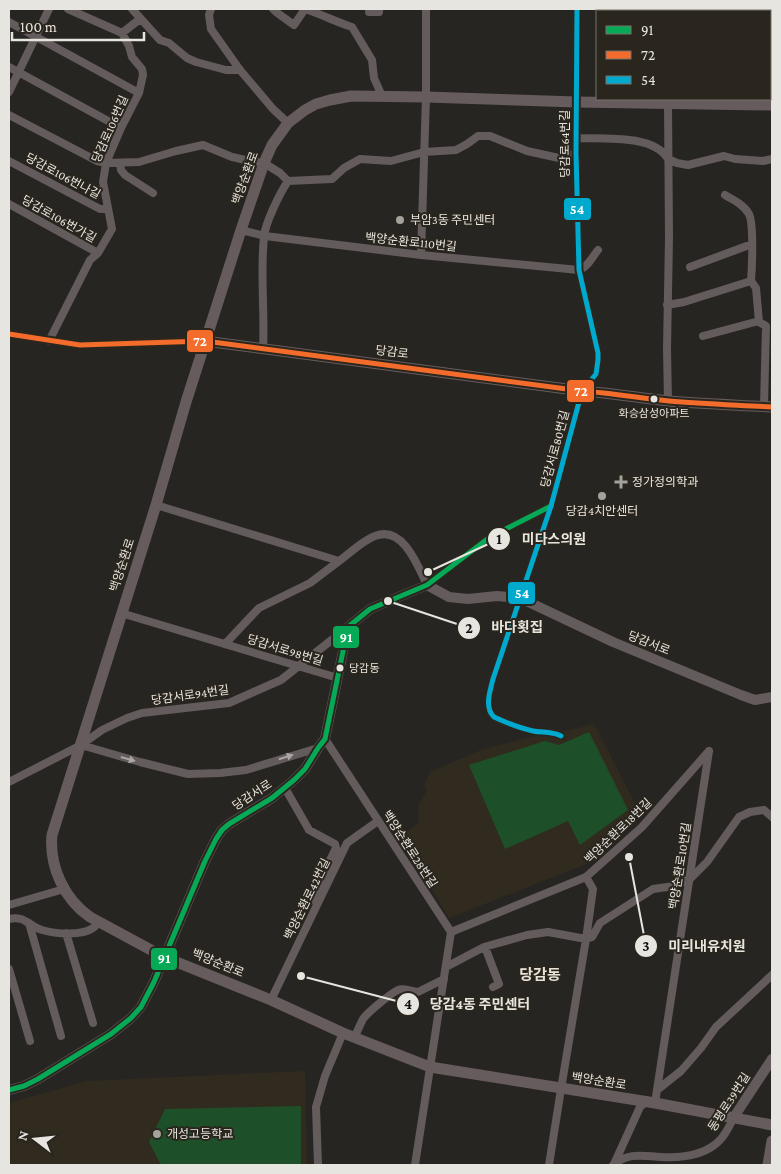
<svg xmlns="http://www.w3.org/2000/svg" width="781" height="1174" font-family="'Crimson Pro','Noto Sans KR',serif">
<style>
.built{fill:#312b1f}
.green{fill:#1d5028}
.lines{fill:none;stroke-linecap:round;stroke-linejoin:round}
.minor{stroke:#645b5c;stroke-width:8}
.tertiary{stroke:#645b5c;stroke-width:10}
.secondary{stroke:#675c5d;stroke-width:11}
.bus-1-casing{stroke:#2a261e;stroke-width:9}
.bus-2-casing{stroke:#2a261e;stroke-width:9}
.bus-3-casing{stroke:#2a261e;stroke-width:9}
.bus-1{stroke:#06aa56;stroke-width:5}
.bus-2{stroke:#f36c2b;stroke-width:5}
.bus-3{stroke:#00a9ce;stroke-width:5}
.oneway{fill:#aca7a4}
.poi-dot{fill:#a4a29c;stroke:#2a261e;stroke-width:2}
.bus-dot{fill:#e7e5df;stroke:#2a261e;stroke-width:2}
.labels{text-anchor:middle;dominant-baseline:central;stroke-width:4;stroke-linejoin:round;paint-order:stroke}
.bus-label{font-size:11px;fill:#e7e5df;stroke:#2a261e}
.street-label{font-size:12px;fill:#e7e5df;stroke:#2a261e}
.poi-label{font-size:12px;fill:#e7e5df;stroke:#2a261e;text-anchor:start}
.quarter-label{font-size:15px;font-weight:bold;fill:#e8e3d9;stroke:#2a261e}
.leader{fill:none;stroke:#e7e5df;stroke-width:2}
.callout-dot{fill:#e7e5df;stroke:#2a261e;stroke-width:2}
.mark-label{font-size:15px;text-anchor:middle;font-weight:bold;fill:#111}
.callout-label{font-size:14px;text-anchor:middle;font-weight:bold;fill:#e7e5df;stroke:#2a261e;stroke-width:4;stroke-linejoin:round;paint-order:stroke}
.line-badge{stroke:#2a261e;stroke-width:2}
.badge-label{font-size:14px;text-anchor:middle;font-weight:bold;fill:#fff}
</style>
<rect width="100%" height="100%" fill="#272521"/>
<path class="built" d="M594 724 640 813 591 862 449 918 401 836 419 823 418 806 427 790 424 785 430 772 481 750 526 738 574 729Z
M305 1071 307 1165H9V1103L87 1081Z"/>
<path class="green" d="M589 732 628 810 580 845 568 821 505 849 469 765 545 741 559 745Z
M301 1106V1165H161L149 1142 165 1109Z"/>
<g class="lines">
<path class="minor" d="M132 9 160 40 169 43 187 58 196 62 226 70H240
M211 9 209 15 211 29 240 70 273 109 288 123
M273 9 276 12 294 25 305 9C321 14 336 22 352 27L372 60 374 78 382 96
M369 12H379V9
M9 22 139 93
M122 33 140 19
M9 67 121 128
M9 92 49 9
M9 115 97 161 106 163 139 162 176 151 203 145 232 157 250 161 264 163 280 173 288 181 332 179 344 168 360 159 391 161 424 152 456 150 467 144 478 136H490L527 151 559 158 576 153
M576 138C602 139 654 134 668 159L677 163 688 165 724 156 735 159 763 161 772 159
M9 161 100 209H108
M120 163 121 170 125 175 153 193
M9 204 98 253
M241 230 265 236 421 255 579 270C588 267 592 257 598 250
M421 255 426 97V9
M690 267 752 244
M751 281 756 288 759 322 766 326 764 406
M667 305 684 302 751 281C752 268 754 224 749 214 744 205 734 200 725 195
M9 334 80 345 205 341
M703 336 759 321
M49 341 90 260 98 253 112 229 103 182 106 163 121 128 139 93 143 75 142 69 132 57 129 46 122 33 68 9
M263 349C265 312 260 274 264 237 265 223 280 193 288 181
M668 401 667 349 669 238 668 103
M156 505 339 561C350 553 362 541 375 536 403 525 418 566 427 585L490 537 551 506
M121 613 338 678
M225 644 259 608 310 583 339 561
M561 736C551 731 543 733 533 731 519 728 507 723 494 717 484 707 490 692 493 679L551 506 582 391 596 374 598 360V353L579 270 576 153 577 9
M325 739 451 932 415 1165
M81 745 140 762 188 774 220 773 246 770 318 748
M9 782 81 745 102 730 127 718 142 713 229 703 265 687 281 680 348 627
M285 788 309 830 335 844 336 848 310 901
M9 905 64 889
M9 919C25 915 28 926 42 930 55 934 82 936 93 928 96 926 97 924 99 922
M29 923 61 1036
M451 932 586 877 642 827 709 751
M66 933 93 1023
M485 947 499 984 493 987
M446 967 484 947 527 935 548 932 586 939 592 937 600 923 653 889 674 886 691 878 707 862 739 817 750 812 764 810 772 817
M9 969 30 1041
M271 1000 347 843 378 821
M354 1038C357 1032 360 1025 363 1019 368 1012 390 994 398 990 404 987 411 992 418 992L444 979
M657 1090 681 1071 701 1048 716 1027 772 975
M655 1103 709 751
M615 1162 640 1107 646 1102
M318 1165 316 1107 325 1076 343 1033
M549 1165 561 1089 586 939 593 889 586 877
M613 1165C629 1152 642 1156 661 1157 681 1158 706 1155 720 1140 726 1134 730 1125 734 1117"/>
<path class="tertiary" d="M9 1090 24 1086 38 1079 111 1034 131 1018 141 1007 154 982 205 861 216 839 222 830 229 824 272 798 294 780 305 769 318 748 325 739 348 627 370 609 427 585 449 597 468 599 497 596 520 598 613 642 741 695 755 700 772 697
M734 1117 772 1059"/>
<path class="secondary" d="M772 105 576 102 426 97 351 96 330 100 316 104 305 110 288 123 272 145 264 163 241 230 186 402 156 505 52 835C49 866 64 899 90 917L164 957 271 1000 343 1033 430 1067 655 1103 772 1125
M205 341 582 391C611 393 640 398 669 401 703 404 738 405 772 407
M768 1165 772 1141"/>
<g class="bus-1-casing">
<path id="bus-1" d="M9 1090 24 1086 38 1079 111 1034 131 1018 141 1007 154 982 205 861 216 839 222 830 229 824 272 798 294 780 305 769 318 748 325 739 348 627 370 609 427 585 490 537 551 506"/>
</g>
<g class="bus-2-casing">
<path id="bus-2" d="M9 334 80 345 205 341 582 391C611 393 640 398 669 401 703 404 738 405 772 407"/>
</g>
<g class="bus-3-casing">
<path id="bus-3" d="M561 736C551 731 543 733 533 731 519 728 507 723 494 717 484 707 490 692 493 679L551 506 582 391 596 374 598 360V353L579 270 576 153 577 9"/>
</g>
<use href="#bus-1" class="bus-1"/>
<use href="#bus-2" class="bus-2"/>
<use href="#bus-3" class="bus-3"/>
</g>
<defs><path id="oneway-solid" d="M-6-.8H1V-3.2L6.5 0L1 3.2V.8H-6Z" transform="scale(1.25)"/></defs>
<g class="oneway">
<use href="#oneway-solid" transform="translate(286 757) rotate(-17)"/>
<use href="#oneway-solid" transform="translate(128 759) rotate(16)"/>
</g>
<g class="poi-dot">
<circle cx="400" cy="220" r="5"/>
<path d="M618.5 474.5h5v5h5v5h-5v5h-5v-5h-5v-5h5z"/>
<circle cx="602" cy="496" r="5"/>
<circle cx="157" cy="1134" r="5"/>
</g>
<g class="bus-dot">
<circle cx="654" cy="399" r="4.5"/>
<circle cx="340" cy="668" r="4.5"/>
</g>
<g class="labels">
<g class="bus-label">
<text x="654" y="413">화승삼성아파트</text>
<text x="349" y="668" text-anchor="start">당감동</text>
</g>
<g class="street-label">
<text transform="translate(110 129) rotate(-66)">당감로106번길</text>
<text transform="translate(565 144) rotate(-90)">당감로64번길</text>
<text transform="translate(63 176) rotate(28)">당감로106번나길</text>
<text transform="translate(245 178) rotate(-70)">백양순환로</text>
<text transform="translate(59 219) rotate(29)">당감로106번가길</text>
<text transform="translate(411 242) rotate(6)">백양순환로110번길</text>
<text transform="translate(392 352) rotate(7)">당감로</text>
<text transform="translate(555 449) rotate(-75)">당감서로80번길</text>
<text transform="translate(122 565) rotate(-72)">백양순환로</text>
<text transform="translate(649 643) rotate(22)">당감서로</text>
<text transform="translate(285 650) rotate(17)">당감서로98번길</text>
<text transform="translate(190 695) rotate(-8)">당감서로94번길</text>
<text transform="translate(252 795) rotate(-33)">당감서로</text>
<text transform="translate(618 831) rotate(-44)">백양순환로18번길</text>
<text transform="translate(410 849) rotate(57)">백양순환로28번길</text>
<text transform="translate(680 866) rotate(-81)">백양순환로10번길</text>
<text transform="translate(307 899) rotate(-64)">백양순환로42번길</text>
<text transform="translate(218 963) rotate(22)">백양순환로</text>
<text transform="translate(599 1081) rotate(9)">백양순환로</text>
<text transform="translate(729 1102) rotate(-57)">동평로39번길</text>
</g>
<g class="poi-label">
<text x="410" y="220">부암3동 주민센터</text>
<text x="632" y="482">정가정의학과</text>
<text x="602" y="511" text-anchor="middle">당감4치안센터</text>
<text x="167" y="1134">개성고등학교</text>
</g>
<g class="quarter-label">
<text x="540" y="975">당감동</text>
</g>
</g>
<path class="leader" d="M428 572L499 539M388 601L469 628M629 857L646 946M301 976L408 1004"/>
<g class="callout-dot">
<circle cx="428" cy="572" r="5"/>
<circle cx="388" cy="601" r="5"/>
<circle cx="629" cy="857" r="5"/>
<circle cx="301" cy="976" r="5"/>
<circle cx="499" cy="539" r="12"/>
<circle cx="469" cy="628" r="12"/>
<circle cx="646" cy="946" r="12"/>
<circle cx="408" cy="1004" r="12"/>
</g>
<g class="mark-label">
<text x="499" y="544">1</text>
<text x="469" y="633">2</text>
<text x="646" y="951">3</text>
<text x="408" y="1009">4</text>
</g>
<g class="callout-label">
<text x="554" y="544">미다스의원</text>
<text x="517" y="632">바다횟집</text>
<text x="707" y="951">미리내유치원</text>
<text x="480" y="1009">당감4동 주민센터</text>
</g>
<g class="line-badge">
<rect x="563" y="197" width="29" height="24" rx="5" fill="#00a9ce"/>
<rect x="186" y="329" width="28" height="24" rx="5" fill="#f36c2b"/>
<rect x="566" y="379" width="29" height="24" rx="5" fill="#f36c2b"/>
<rect x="507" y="581" width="29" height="24" rx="5" fill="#00a9ce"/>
<rect x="332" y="625" width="28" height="24" rx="5" fill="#06aa56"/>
<rect x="150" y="947" width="28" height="24" rx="5" fill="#06aa56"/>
</g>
<g class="badge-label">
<text x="577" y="214">54</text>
<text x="200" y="346">72</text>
<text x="581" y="396">72</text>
<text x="522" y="598">54</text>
<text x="346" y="642">91</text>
<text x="164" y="963">91</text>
</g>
<rect width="781" height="1174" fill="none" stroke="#e7e5df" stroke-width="20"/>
<rect x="596" y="10" width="175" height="90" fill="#2a261e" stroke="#76726b"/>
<rect x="606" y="26" width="25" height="8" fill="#06aa56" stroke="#76726b"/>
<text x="641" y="35" font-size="15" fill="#e7e5df">91</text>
<rect x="606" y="51" width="25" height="8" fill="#f36c2b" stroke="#76726b"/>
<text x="641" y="60" font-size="15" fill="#e7e5df">72</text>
<rect x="606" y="76" width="25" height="8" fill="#00a9ce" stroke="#76726b"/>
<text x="641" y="85" font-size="15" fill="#e7e5df">54</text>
<g transform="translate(35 1139) rotate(286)" stroke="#2a261e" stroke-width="4" paint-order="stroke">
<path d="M0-4L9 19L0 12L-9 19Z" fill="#e7e5df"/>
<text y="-8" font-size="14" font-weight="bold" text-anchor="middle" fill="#e7e5df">N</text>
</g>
<path d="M12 32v8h132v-8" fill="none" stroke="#e7e5df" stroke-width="2.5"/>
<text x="20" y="32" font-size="15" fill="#e7e5df" stroke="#2a261e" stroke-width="4" paint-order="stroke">100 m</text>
</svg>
